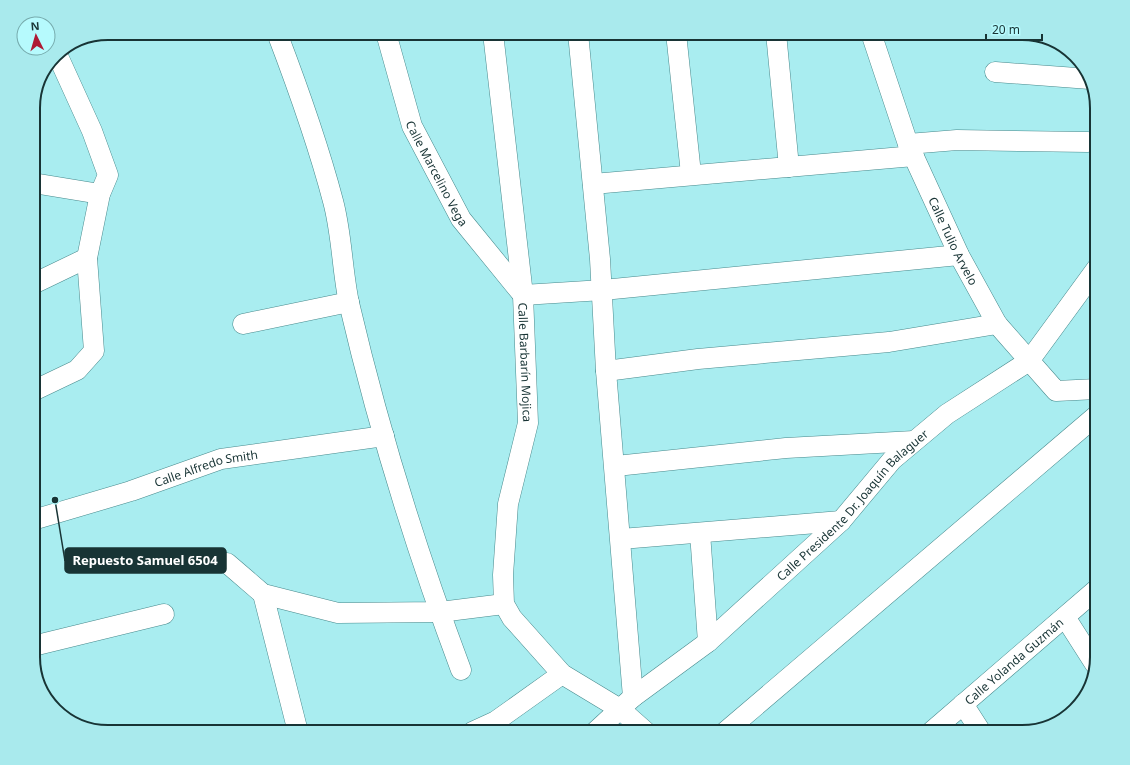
<svg xmlns="http://www.w3.org/2000/svg" width="1130" height="765" font-family="'Noto Sans',sans-serif">
<style>
.lines{fill:none;stroke-linecap:round;stroke-linejoin:round}
.minor-casing{stroke:#47898c;stroke-width:21}
.minor{stroke:#fff;stroke-width:20}
.labels{text-anchor:middle;dominant-baseline:central;stroke-width:4;stroke-linejoin:round;paint-order:stroke}
.street-label{font-size:12px;fill:#183435;stroke:#b6fafd}
.rim{fill:none;stroke:#183435;stroke-width:2}
.leader{fill:none;stroke:#183435;stroke-width:1.5}
.callout-dot{fill:#183435;stroke:#b6fafd;stroke-width:1.5}
.callout{fill:#183435;stroke:#183435;stroke-width:1.5}
.callout-label{font-size:13px;text-anchor:middle;font-weight:bold;fill:#fff}
</style>
<rect width="100%" height="100%" fill="#a9edf0"/>
<g class="lines">
<g class="minor-casing">
<g id="minor">
<path d="M277 33C298 88 318 144 333 201 342 234 342 270 349 303 378 427 416 550 461 670"/>
<path id="s1" d="M386 33 412 126 461 219 523 295"/>
<path id="s2" d="M493 33 523 295 528 423 508 504 503 575 504 604 512 618 562 674 620 709 646 732"/>
<path d="M578 33 600 259 606 371 633 697"/>
<path d="M676 33 691 174"/>
<path d="M776 33 789 167"/>
<path id="s3" d="M871 33 908 144 959 255 997 324 1056 391 1097 389"/>
<path d="M995 72 1090 79"/>
<path d="M908 144 957 140 1088 142"/>
<path d="M33 183 100 194"/>
<path d="M593 184 914 156"/>
<path d="M33 284 87 258"/>
<path d="M523 295 603 290 959 255"/>
<path d="M243 324 349 302"/>
<path d="M606 371 698 359 889 342 997 324"/>
<path d="M33 391 77 370 94 351 87 258 100 194 108 175 92 131 57 54"/>
<path d="M616 466 786 448 914 441"/>
<path id="s4" d="M33 520 131 491 221 459 384 436"/>
<path d="M700 533 708 642"/>
<path d="M621 539 841 521"/>
<path d="M227 563 263 594 338 613 440 612 504 604"/>
<path d="M263 594 298 732"/>
<path d="M1065 617 1095 664"/>
<path d="M33 646 164 614"/>
<path d="M963 704 981 732"/>
<path d="M472 732 496 721 562 674"/>
<path id="s5" d="M595 732 633 697 708 642 841 521 892 460 947 414 1029 361 1097 268"/>
<path d="M725 732 1097 415"/>
<path id="s6" d="M931 732 1097 589"/>
</g>
</g>
<use href="#minor" class="minor"/>
</g>
<g class="labels">
<g class="street-label">
<text stroke="none"><textPath href="#s1" startOffset="150">Calle Marcelino Vega</textPath></text>
<text stroke="none"><textPath href="#s3" startOffset="224">Calle Tulio Arvelo</textPath></text>
<text stroke="none"><textPath href="#s2" startOffset="331">Calle Barbarín Mojica</textPath></text>
<text stroke="none"><textPath href="#s4" startOffset="181">Calle Alfredo Smith</textPath></text>
<text stroke="none"><textPath href="#s5" startOffset="344">Calle Presidente Dr. Joaquín Balaguer</textPath></text>
<text stroke="none"><textPath href="#s6" startOffset="109">Calle Yolanda Guzmán</textPath></text>
</g>
</g>
<path d="M0 0H1130V765H0ZM108 40H1022A68 68 0 0 1 1090 108V657A68 68 0 0 1 1022 725H108A68 68 0 0 1 40 657V108A68 68 0 0 1 108 40Z" fill="#a9eaed" fill-rule="evenodd"/>
<path class="rim" d="M108 40H1022A68 68 0 0 1 1090 108V657A68 68 0 0 1 1022 725H108A68 68 0 0 1 40 657V108A68 68 0 0 1 108 40Z"/>
<path class="leader" d="M55 500L65 561"/>
<circle class="callout-dot" cx="55" cy="500" r="4"/>
<rect class="callout" x="65" y="548" width="161" height="25" rx="4"/>
<g class="callout-label">
<text x="145" y="565">Repuesto Samuel 6504</text>
</g>
<g transform="translate(36 36) rotate(355)"><circle r="19" fill="#b6fafd" stroke="#77abad"/>
<path d="M0-3L7 15L0 10L-7 15Z" fill="#ae1a34"/>
<text y="-6" font-size="11" font-weight="bold" text-anchor="middle" fill="#183435">N</text>
</g>
<path d="M986 34v6h56v-6" fill="none" stroke="#183435" stroke-width="2"/>
<text x="992" y="34" font-size="12" fill="#183435" stroke="#b6fafd" stroke-width="3" paint-order="stroke">20 m</text>
</svg>
